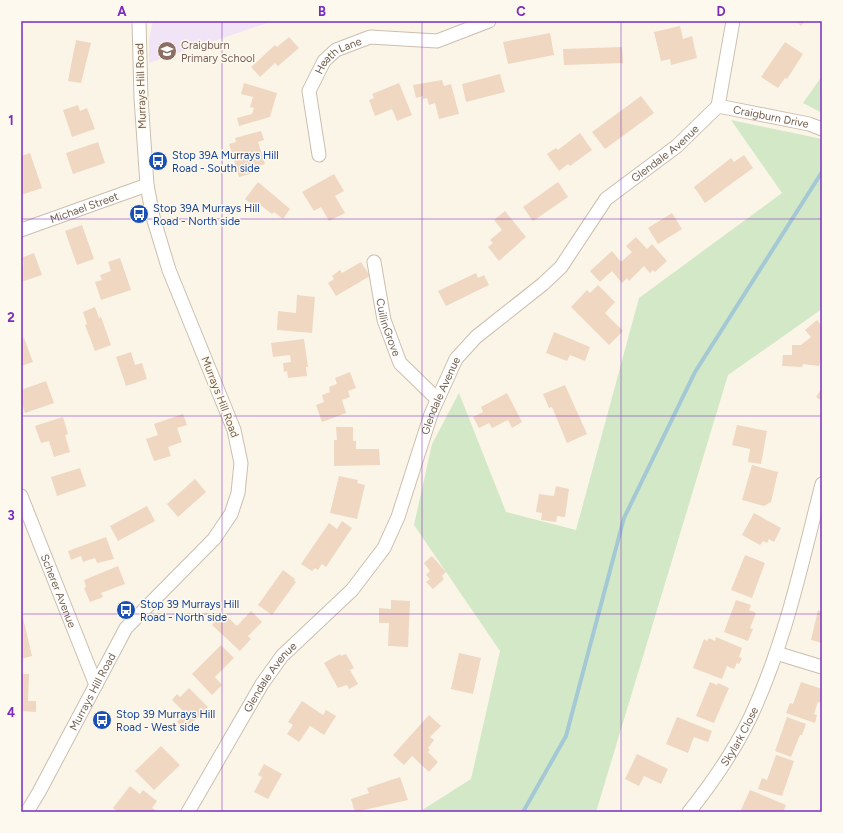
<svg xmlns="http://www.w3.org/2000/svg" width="843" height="833" font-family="Figtree,sans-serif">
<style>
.education{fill:#f2e4f7}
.green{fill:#d2e8c7}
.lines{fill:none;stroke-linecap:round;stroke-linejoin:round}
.stream{stroke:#a4c9d5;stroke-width:4}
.building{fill:#efd7c1}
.minor-casing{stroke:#ccbeae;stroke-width:15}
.minor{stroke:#fff;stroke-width:13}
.grid{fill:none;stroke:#7b2cbf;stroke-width:1;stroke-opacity:0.55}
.labels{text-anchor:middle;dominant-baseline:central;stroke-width:3;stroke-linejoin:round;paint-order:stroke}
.education-label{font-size:11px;fill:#785e54;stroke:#fef9ee;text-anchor:start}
.street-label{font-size:11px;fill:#735e4d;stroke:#fef9ee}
.transit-label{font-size:11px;fill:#164399;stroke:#fef9ee;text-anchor:start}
.neatline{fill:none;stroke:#7b2cbf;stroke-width:1.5}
.grid-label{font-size:13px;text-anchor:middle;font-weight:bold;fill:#7b2cbf}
</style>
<rect width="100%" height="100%" fill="#fbf5e8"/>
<path class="education" d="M153 21H273L149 63V39Z"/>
<path class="green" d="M822 76V113L803 103Z
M731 120 822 139V309L728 375 596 812H419L471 779 500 651 414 525 432 444 459 393 506 512 576 530 639 298 782 193Z"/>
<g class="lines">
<path class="stream" d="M523 812 566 736 624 518 695 372 822 172"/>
</g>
<path class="building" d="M796 21H805L801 26Z
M680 26 683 39 692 36 697 58 671 65 670 59 661 61 654 32Z
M550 33 554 55 508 64 503 42Z
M289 37 299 48 278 66 275 63 260 77 251 67 275 45 277 47Z
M76 40 91 43 81 83 68 81Z
M785 42 803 54 787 79 785 78 778 88 761 77Z
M622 47 623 63 564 65 563 49Z
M500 74 505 92 466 102 462 84Z
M442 80 444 86 451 84 459 114 439 119 435 103 429 105 427 98 423 99V96L416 98 413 85Z
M244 83 277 93 270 117 239 126 237 118 252 114 254 108 250 107 253 97 241 94Z
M399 83 412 115 397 121 392 109 375 116 369 100 374 98 372 94Z
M641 96 654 113 605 149 592 132Z
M78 105 80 111 87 108 95 129 72 137 63 110Z
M261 131 264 140 258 142 265 164 255 167 256 172 239 177 229 144 236 142 235 138Z
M580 133 592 150 570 166 568 164 559 171 547 154 556 148 558 150Z
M98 142 105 163 73 174 66 153Z
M30 153 42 188 21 195V156Z
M744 155 753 168 705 203 694 187 731 158 734 162Z
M334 174 344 191 335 196 345 213 329 221 321 207 314 211 302 192Z
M258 182 290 209 283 219 274 212 272 214 259 204 256 208 245 199Z
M558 182 568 197 533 221 523 207Z
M505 211 526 237 499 261 488 247 493 243 490 240 502 230 494 220Z
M672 213 682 229 658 244 648 228Z
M82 225 94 259 77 265 65 231Z
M636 237 647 249 652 244 667 261 655 272 653 270 650 273 644 266 629 281 627 278 622 283 612 271 600 282 590 271 612 251 621 262 632 252 626 246Z
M34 253 42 275 21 282V265L24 264 21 258Z
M120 258 131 290 101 300 95 282 102 280 100 275 111 271 108 262Z
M361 262 370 276 336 296 328 283 334 279 332 276 340 270 342 273Z
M476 273 478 278 484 275 489 285 446 306 438 291Z
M598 285 615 302 605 313 623 331 609 345 571 307 587 290 590 293Z
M297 295 315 297 312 333 277 330 278 311 296 313Z
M95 307 99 318 101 317 111 345 95 351 85 325 87 324 83 312Z
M817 320 822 326V357L819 366 803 364 802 367 782 366 783 355H792V345H801L811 337 805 330Z
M554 332 590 347 585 361 570 355 567 361 546 353Z
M24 338 33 362 21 366V339Z
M304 339 308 367H306L307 376 288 378 287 371 284 372 283 363 291 362 290 355 273 357 271 343Z
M131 352 135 365 142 363 147 379 126 386 116 357Z
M350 372 356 388 348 391 350 397 342 400 346 413 322 422 316 405 324 402 322 395 330 392 329 387 337 384 335 378Z
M46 381 54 403 25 413 21 402V390Z
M565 385 587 434 567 443 552 407 549 408 543 394Z
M822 388V401L816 397Z
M507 393 522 422 512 428 508 420 492 428 489 423 479 428 473 417 483 412 481 407Z
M183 414 187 425 177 428 182 442 168 447 171 456 154 461 146 439 158 435 154 424Z
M63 417 68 434 65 435 70 452 54 457 49 441 41 443 35 426Z
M737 425 767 431 761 464 748 462 750 449 732 445Z
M336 427H353V441H356V449H379L380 465 334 466V440H337Z
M752 465 778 472 771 502 764 506 742 500Z
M80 468 86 486 57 496 51 477Z
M339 476 358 480 357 483 365 485 357 519 330 513Z
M195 479 206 492 178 517 167 504Z
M556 486 569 489 565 517 557 516 556 522 541 520 542 513 536 512 539 494 554 496Z
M147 506 155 521 118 541 110 526Z
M754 513 781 528 774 542 769 539 767 543 763 541 760 545 742 535Z
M342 521 352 528 326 567 322 564 318 570 315 568 312 571 301 564 329 523 337 529Z
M106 537 114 559 97 563 95 558 83 562 81 556 71 560 68 551Z
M745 555 765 563 752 598 731 590Z
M432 556 446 572 442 576 444 579 433 589 426 582 430 579 426 575 430 571 424 563Z
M118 566 125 584 101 593 103 597 90 602 84 588 86 587 84 580Z
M283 570 295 579 294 580 296 582 272 615 258 605Z
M391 600 410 601 408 647 388 646 389 623H379V608L391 609Z
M736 600 751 605 749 610 756 613 750 628 753 629 748 641 724 632Z
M818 610 822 612V643L811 640Z
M251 611 262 622 248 636 251 639 240 651 212 625 223 613 237 626Z
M23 618 32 656 21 659V619Z
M716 637 742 648 739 657 742 658 739 664 737 663 734 669 727 666 722 679 693 668 704 639 707 641 709 638 715 641Z
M221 645 234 658 215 677 222 685 212 695 192 674Z
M459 653 481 658 473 694 451 689Z
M340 654 341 656 346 654 354 668 350 670 358 684 349 689 347 685 338 688 324 663Z
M21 674H29L28 701H36V712L21 711Z
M710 682 717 685 718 683 729 688 714 723 696 716Z
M801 682 822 689V703L818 702 814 714 817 715 815 723 786 713 790 703 793 704Z
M189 688 208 707 185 730 177 722 185 713 172 700 177 694 180 697Z
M302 701 323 715 326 710 336 716 324 735 310 726 299 742 287 734 293 725 288 722Z
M429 715 441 726 430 737 434 740 428 748 430 750 428 752 438 762 429 772 412 756 404 765 393 755Z
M677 717 712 731 708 742 694 737 688 753 666 744Z
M787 717 806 724 802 735H800L791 757 775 751Z
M161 746 180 765 154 790 135 771Z
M637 754 668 769 661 784 644 776 639 786 625 779Z
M776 755 794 761 782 796 758 789 762 778 767 780Z
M264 764 282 774 268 799 254 792 262 777 258 775Z
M400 777 408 800 355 812 351 799 369 793 367 788Z
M130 786 140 794 143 790 157 801 152 808 155 810 153 812H118L113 808Z
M750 790 786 805 783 812H740Z"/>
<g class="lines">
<g class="minor-casing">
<g id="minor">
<path id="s1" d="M718 106 809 124 822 129"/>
<path id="s2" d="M319 155 309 91 324 61 336 50 370 37 437 41 489 21"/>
<path id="s3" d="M21 230 147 185"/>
<path id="s4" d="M374 262 384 320 400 363 437 399"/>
<path id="s5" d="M21 496 96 685"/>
<path d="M776 653 822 667"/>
<path id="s6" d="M27 812 39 792 126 628 214 539 231 514 238 493 241 463 234 430 169 270 153 217 147 185 141 98 139 21"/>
<path id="s7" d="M188 812 262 684 282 656 352 590 384 548 398 517 431 414 456 359 476 337 543 284 561 267 606 199 677 146 718 106 733 21"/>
<path id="s8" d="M689 812C712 783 734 751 750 718 785 644 802 562 822 484"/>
</g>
</g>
<use href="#minor" class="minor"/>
</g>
<path class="grid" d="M222 21V812M422 21V812M621 21V812M21 219H822M21 416H822M21 614H822"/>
<defs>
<g id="school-disc" transform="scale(1)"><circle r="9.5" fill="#8d6e63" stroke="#fef9ee"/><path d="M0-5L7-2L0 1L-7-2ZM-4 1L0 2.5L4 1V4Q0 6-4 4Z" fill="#fff"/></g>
<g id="bus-disc" transform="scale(1)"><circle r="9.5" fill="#1a4fb4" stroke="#fef9ee"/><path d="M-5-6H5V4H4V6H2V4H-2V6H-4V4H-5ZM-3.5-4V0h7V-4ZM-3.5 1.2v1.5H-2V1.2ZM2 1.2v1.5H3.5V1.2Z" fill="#fff"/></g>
</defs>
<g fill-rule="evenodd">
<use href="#school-disc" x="167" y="51"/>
<use href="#bus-disc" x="158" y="161"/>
<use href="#bus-disc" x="139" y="214"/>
<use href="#bus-disc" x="126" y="610"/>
<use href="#bus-disc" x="102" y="720"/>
</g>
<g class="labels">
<g class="education-label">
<text x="181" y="45">Craigburn<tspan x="181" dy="13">Primary School</tspan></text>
</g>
<g class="street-label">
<text stroke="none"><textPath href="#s2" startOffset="113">Heath Lane</textPath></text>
<text transform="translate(141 86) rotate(-92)">Murrays Hill Road</text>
<text stroke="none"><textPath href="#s1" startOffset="54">Craigburn Drive</textPath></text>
<text stroke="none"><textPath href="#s7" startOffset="830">Glendale Avenue</textPath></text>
<text stroke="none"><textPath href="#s3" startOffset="67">Michael Street</textPath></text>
<text stroke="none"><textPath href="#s4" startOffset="67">CuillinGrove</textPath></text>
<text transform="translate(220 397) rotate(69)">Murrays Hill Road</text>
<text stroke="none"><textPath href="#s7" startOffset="494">Glendale Avenue</textPath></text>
<text stroke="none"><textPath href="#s5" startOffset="102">Scherer Avenue</textPath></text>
<text stroke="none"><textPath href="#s7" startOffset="158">Glendale Avenue</textPath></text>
<text stroke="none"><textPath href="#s6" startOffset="137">Murrays Hill Road</textPath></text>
<text stroke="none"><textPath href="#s8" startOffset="91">Skylark Close</textPath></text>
</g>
<g class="transit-label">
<text x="172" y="155">Stop 39A Murrays Hill<tspan x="172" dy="13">Road - South side</tspan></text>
<text x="153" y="208">Stop 39A Murrays Hill<tspan x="153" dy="13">Road - North side</tspan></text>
<text x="140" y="604">Stop 39 Murrays Hill<tspan x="140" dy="13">Road - North side</tspan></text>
<text x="116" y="714">Stop 39 Murrays Hill<tspan x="116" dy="13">Road - West side</tspan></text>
</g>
</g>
<rect width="843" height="833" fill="none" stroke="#fef9ee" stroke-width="44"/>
<rect x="22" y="22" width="799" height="789" class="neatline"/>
<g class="grid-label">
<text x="122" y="16">A</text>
<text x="322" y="16">B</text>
<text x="521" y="16">C</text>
<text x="721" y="16">D</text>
<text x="11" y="125">1</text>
<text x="11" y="322">2</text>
<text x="11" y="520">3</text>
<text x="11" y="717">4</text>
</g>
</svg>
